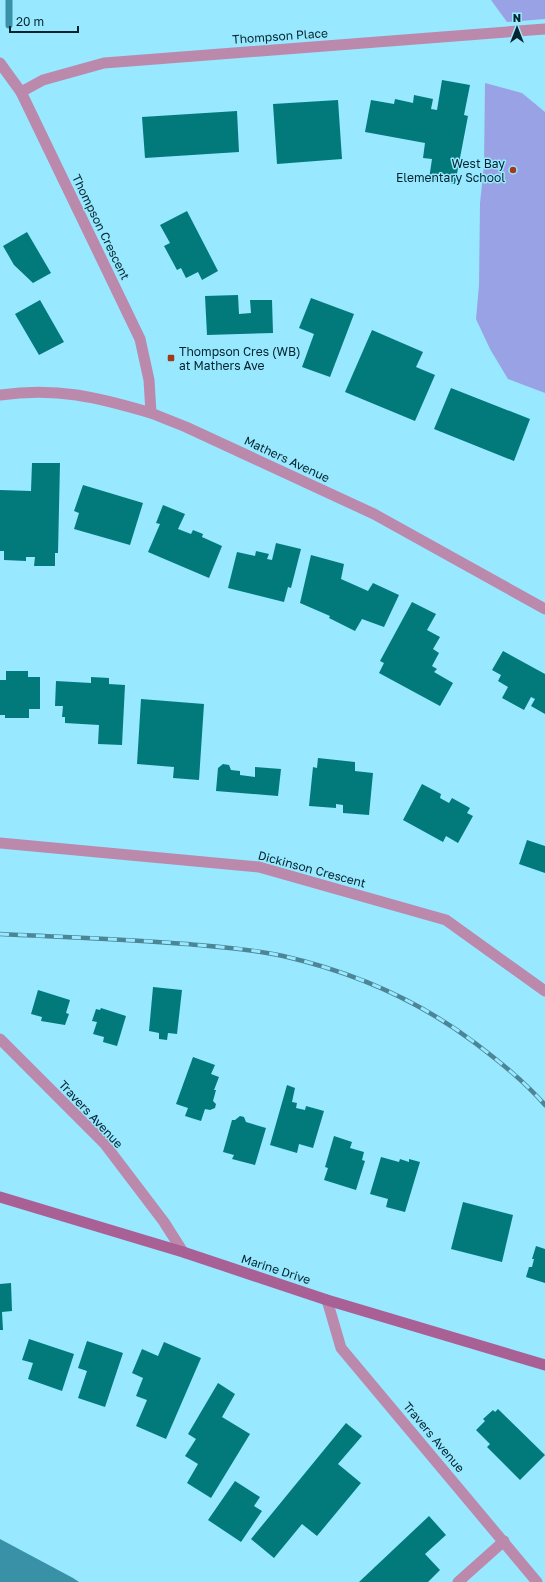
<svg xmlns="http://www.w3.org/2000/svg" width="545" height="1582" font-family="'Golos Text',sans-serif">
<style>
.green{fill:#99a2e4}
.water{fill:#3891a7}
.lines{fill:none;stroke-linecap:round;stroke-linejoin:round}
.stream{stroke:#3891a7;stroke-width:7}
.building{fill:#027a7c}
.service{stroke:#bb89ac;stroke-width:11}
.minor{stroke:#bb89ac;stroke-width:11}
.tertiary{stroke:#bb89ac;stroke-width:11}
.secondary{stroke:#a86095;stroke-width:11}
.rail-casing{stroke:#4c8595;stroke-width:4.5}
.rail{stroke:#98e8ff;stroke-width:3;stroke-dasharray:9;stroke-linecap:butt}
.poi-dot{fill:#a13a18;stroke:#98e8ff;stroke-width:1.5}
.labels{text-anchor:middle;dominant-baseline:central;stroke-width:3;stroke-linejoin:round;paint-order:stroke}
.street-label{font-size:12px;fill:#01242d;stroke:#98e8ff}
.poi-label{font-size:12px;fill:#01242d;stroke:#98e8ff;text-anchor:end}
</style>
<rect width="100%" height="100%" fill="#98e8ff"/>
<path class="green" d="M491 0H545V19L507 22Z
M485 83 522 93 545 112V393L508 379 490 349 476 319 479 285 480 203 484 165Z"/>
<path class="water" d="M0 1539 73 1578 79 1582H0Z"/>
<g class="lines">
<path class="stream" d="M9 0V25"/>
</g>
<path class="building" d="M442 80 470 85 464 115 468 116 455 184 429 179 432 159 423 158 425 143 365 132 371 100 394 104 395 99 413 103 414 95 433 99 431 109 437 110Z
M338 100 342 159 277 164 273 104Z
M237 111 239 152 145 158 142 117Z
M187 211 218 271 202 280 198 272 186 278 181 268 177 270 164 246 170 243 160 225Z
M27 232 51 273 33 283 14 265 3 246Z
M238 295 239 314 251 313 250 300H272L273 333 207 335 205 296Z
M311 298 354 314 330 377 302 367 314 334 299 328Z
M40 300 64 342 39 355 15 314Z
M372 330 423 352 416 367 435 375 415 421 345 392Z
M451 388 530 419 514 461 434 429Z
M32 463H60L58 553H55V566H34L35 557H26V561L4 560V551H0V490L31 491Z
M83 485 143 503 130 545 74 529 79 513 74 511Z
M163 505 185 514 178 529 191 534 193 530 203 534 202 537 222 546 209 578 148 552 160 524 156 523Z
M276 543 301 549 291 588 288 587 284 602 228 588 237 552 255 556 256 551 269 554 267 559 272 560Z
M311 555 344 564 341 579 368 591 373 583 399 595 384 627 362 619 355 631 329 618 330 616 300 603Z
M412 602 436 614 427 630 440 637 433 649 439 653 432 666 437 669 434 672 453 683 440 706 379 673 384 663 380 661Z
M503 651 545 674V714L531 706 535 699 531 697 524 710 502 698 508 687 498 681 501 675 492 670Z
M6 671H28V677H40V709H29V718H5V715H0V680H6Z
M91 677 109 678V684L125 685 122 745 98 744 99 725 65 723V717H62L63 706H55L56 681 91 683Z
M141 699 204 704 199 780 173 778 174 767 137 764Z
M318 758 355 762V771L373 773 369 815 343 813V805L336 804V808L309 806 313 767 317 768Z
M223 764 229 765 231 770 240 771V775L255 777V767L281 769 278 796 216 791 218 768Z
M422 784 441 794 440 798 449 803 452 798 470 808 467 813 473 816 458 843 446 836 443 842 403 820Z
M527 840 545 846V873L519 864Z
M153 987 182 990 177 1034 168 1033 167 1040 159 1039V1033L149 1031Z
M38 990 70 1000 66 1013 69 1014 65 1025 41 1021 42 1017 31 1014Z
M101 1008 126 1016 117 1046 103 1042 104 1037 93 1034 97 1022 92 1021 96 1009 100 1010Z
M193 1057 215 1065 211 1074 219 1077 214 1090H216L213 1101 216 1104 215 1108 210 1110 205 1109 201 1121 185 1116 188 1108 176 1104Z
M287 1085 295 1088 292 1102 297 1103 296 1108 305 1110 306 1106 324 1111 313 1148 299 1144 297 1153 270 1145Z
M240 1116 244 1117 246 1122 266 1128 255 1165 232 1159 234 1155 223 1152 232 1120H235Z
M334 1136 352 1142 350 1148 364 1152 362 1160 365 1161 356 1190 324 1180 328 1168 325 1167Z
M381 1157 399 1162 400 1159 409 1162V1159L420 1162 405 1212 386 1207 388 1199 370 1194Z
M463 1202 513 1215 502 1262 451 1249Z
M536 1246 545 1249V1283L526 1277 529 1267H532L534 1259H532Z
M11 1283 12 1311 2 1312 3 1330H0V1284Z
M29 1339 74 1354 62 1391 28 1379 33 1363 22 1360Z
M87 1341 123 1353 105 1407 78 1398 87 1371 78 1368Z
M164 1342 201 1358 166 1439 136 1426 147 1400 136 1396 143 1378 132 1373 142 1349 158 1356Z
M218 1383 235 1394 222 1417 250 1434 211 1498 187 1483 198 1464 185 1456 196 1439 188 1434Z
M498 1409 545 1455 520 1480 487 1447 490 1444 476 1430 485 1421 483 1419 493 1410 495 1412Z
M346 1423 362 1436 338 1464 361 1483 317 1536 302 1524 274 1558 251 1539Z
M235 1481 260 1497 254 1506 262 1511 241 1542 208 1520Z
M429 1516 446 1535 425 1554 440 1570 428 1582H359Z"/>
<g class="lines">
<path class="service" d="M458 1582 504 1541"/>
<path class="minor" d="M21 92 43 80 104 63 545 29
M0 395C57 387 97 397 151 413
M0 843 259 867 446 920 545 991
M0 1039 104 1143 164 1222 183 1252
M327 1300 341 1348 537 1582"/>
<path class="tertiary" d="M0 63 21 92 140 339 149 380 151 413 186 427 374 514 545 609"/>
<path class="secondary" d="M0 1197 183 1252 327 1300 545 1365"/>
<g class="rail-casing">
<path id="rail" d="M0 934C62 937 125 939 187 944 219 947 252 949 283 956 353 972 418 1000 475 1043 500 1062 524 1081 545 1105"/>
</g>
<use href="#rail" class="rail"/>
</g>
<g class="poi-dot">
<circle cx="513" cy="170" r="4"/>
<rect x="167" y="354" width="8" height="8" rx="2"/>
</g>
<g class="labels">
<g class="street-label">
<text transform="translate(280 36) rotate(-4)">Thompson Place</text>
<text transform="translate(101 227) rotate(64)">Thompson Crescent</text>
<text transform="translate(287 459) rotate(25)">Mathers Avenue</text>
<text transform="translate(312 869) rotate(15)">Dickinson Crescent</text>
<text transform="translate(91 1114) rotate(47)">Travers Avenue</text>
<text transform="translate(276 1269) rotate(18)">Marine Drive</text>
<text transform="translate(434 1437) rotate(50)">Travers Avenue</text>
</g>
<g class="poi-label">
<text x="505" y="163">West Bay<tspan x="505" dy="14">Elementary School</tspan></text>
<text x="179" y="351" text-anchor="start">Thompson Cres (WB)<tspan x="179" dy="14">at Mathers Ave</tspan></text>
</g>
</g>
<g transform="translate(517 28)" stroke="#98e8ff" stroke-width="3" paint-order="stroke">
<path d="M0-3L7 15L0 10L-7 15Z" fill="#01242d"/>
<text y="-6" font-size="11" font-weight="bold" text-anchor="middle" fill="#01242d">N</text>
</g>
<path d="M10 26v6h68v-6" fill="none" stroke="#01242d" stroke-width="2"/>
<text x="16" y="26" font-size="12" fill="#01242d" stroke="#98e8ff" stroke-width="3" paint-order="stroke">20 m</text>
</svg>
